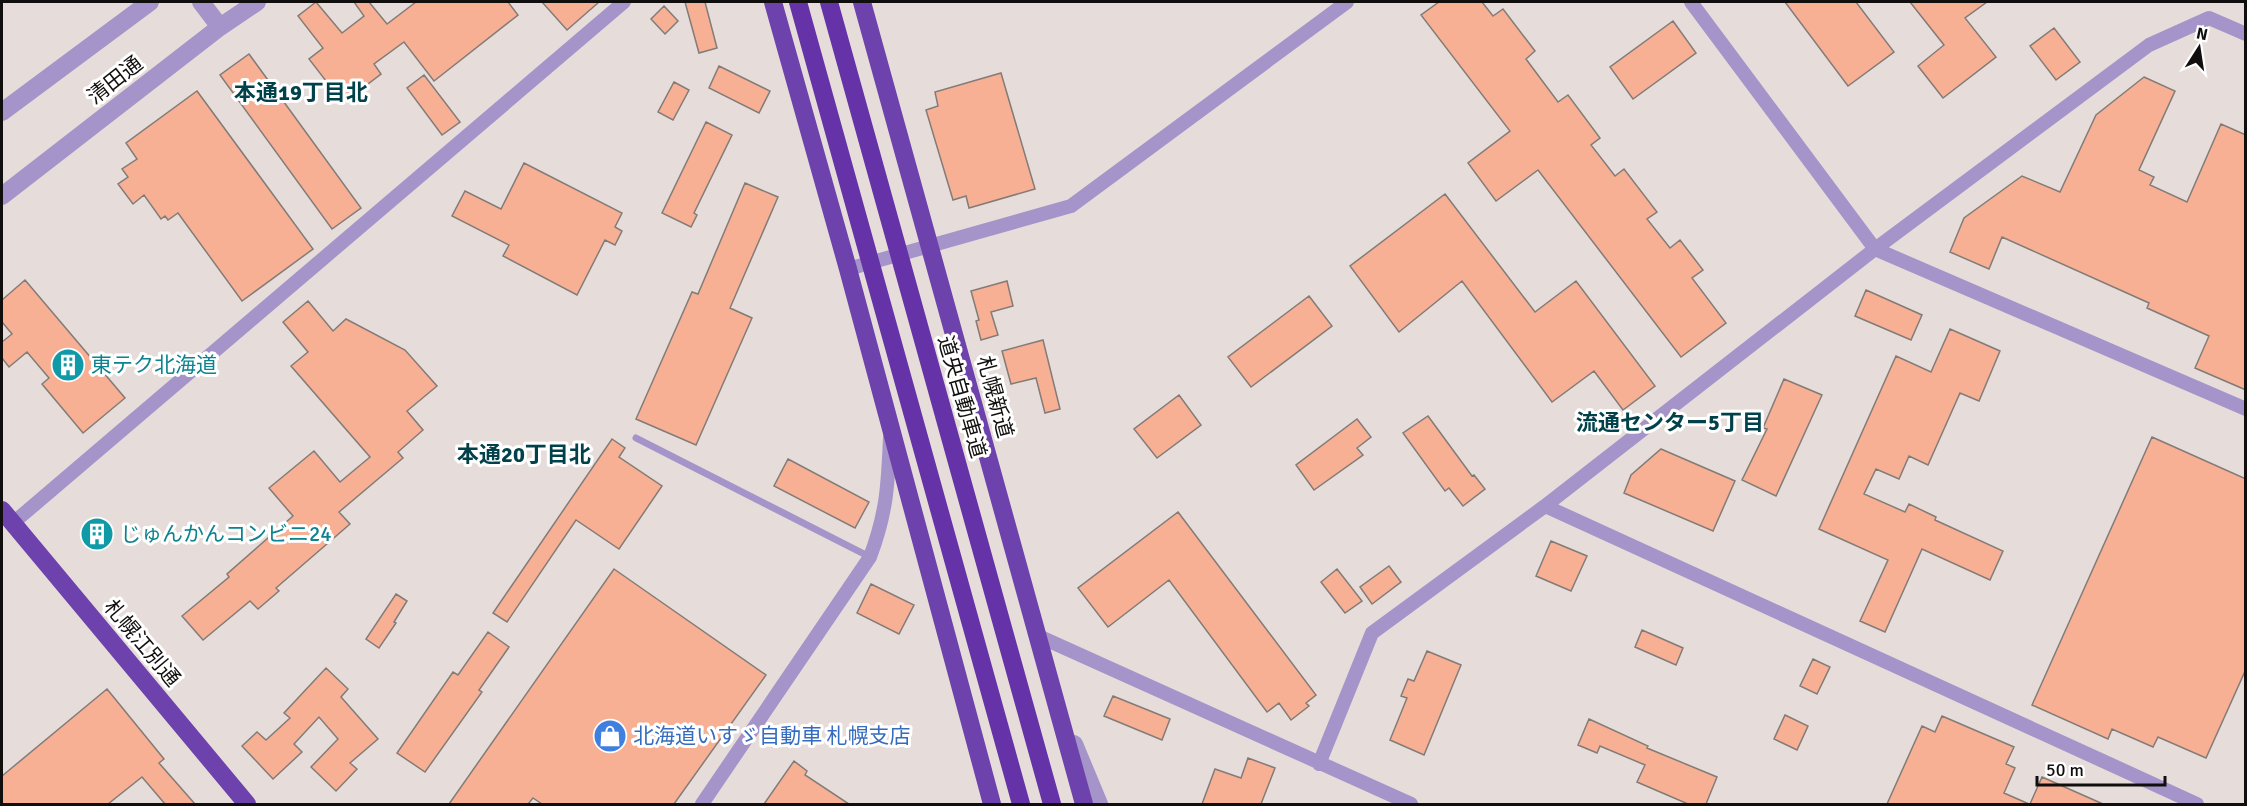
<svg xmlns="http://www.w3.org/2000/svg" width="2247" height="806" font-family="Signika,'Noto Sans JP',sans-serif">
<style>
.building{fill:#f8b094;stroke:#837b78;stroke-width:1.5}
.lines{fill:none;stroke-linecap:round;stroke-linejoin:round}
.service{stroke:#a594c9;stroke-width:7}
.minor{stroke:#a594c9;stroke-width:14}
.tertiary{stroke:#a594c9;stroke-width:18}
.trunk{stroke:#6d42ac;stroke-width:18}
.motorway-bridge{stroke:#6533a7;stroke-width:18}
.labels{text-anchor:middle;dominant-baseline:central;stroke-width:6;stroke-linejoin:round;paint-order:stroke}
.street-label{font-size:21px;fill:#110f0e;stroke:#fff}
.culture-label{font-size:21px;fill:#0d838f;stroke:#fff;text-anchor:start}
.shop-label{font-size:21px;fill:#366cbe;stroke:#fff;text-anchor:start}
.neighbourhood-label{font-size:22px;font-weight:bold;fill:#00414a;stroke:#fff}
</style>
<rect width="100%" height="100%" fill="#e6ddda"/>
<path class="building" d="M316 2 342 33 364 16 354 2H369L387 24 416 2H508L518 15 434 81 404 42 374 64 381 74 343 103 309 59 323 48 298 16Z
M542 2H599L567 30Z
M685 2H705L717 48 699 53Z
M1439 2H1482L1493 16 1503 9 1535 51 1526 59 1558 102 1568 95 1600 138 1591 145 1615 176 1624 169 1657 212 1647 219 1670 248 1680 240 1703 270 1692 278 1726 323 1681 357 1538 170 1496 201 1468 163 1510 131 1421 15Z
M1785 2H1856L1894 52 1848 86Z
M1910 2H1987L1965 18 1996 57 1943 98 1918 66 1944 45Z
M664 6 678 21 665 34 651 19Z
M1673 21 1696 53 1633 99 1610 67Z
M2054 28 2080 62 2056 80 2030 46Z
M249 54 361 208 332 229 220 75Z
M719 66 770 91 759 113 709 88Z
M1001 73 1035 189 969 208 966 196 953 200 926 110 938 106 935 92Z
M424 75 460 122 442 135 407 88Z
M2144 77 2175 91 2139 170 2154 177 2150 185 2187 202 2221 124 2246 135V390L2195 368 2209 336 2147 308 2149 303 2002 237 1989 269 1950 252 1964 218 2022 176 2060 192 2096 115Z
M674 82 689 90 673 120 658 112Z
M197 91 313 249 242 301 178 213 168 220 165 216 161 219 144 195 133 204 118 184 128 177 122 169 137 159 126 143Z
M706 122 732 135 694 213 697 215 691 227 662 213Z
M524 163 622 213 615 227 622 231 615 245 605 240 577 295 503 256 509 245 452 216 465 191 501 209Z
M745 183 778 197 730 308 752 318 696 445 636 419 692 292 698 294Z
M1445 194 1535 312 1576 281 1655 386 1623 410 1594 371 1552 402 1462 281 1399 332 1350 266Z
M25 280 125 398 83 433 42 384 49 378 27 352 9 367 2 358V342L12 334 2 322V300Z
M1007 281 1013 306 991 312 998 335 981 340 976 321 979 320 971 291Z
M1866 290 1922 315 1911 340 1855 316Z
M1309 296 1332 326 1251 387 1228 357Z
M308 301 333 331 346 319 405 350 437 386 407 411 423 430 398 452 403 458 339 512 350 524 276 588 279 591 258 609 250 601 203 640 182 616 229 577 227 574 293 516 269 488 314 451 340 482 370 457 291 366 308 352 283 322Z
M1950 329 2000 351 1979 401 1960 393 1928 465 1909 456 1899 479 1876 469 1864 494 1905 512 1909 504 1936 517 1935 520 2003 551 1990 580 1922 549 1885 632 1860 621 1888 560 1819 529 1896 356 1931 372Z
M1043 340 1060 409 1045 413 1036 378 1011 384 1002 351Z
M1784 379 1822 395 1776 496 1742 480 1767 429 1763 428Z
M1179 395 1201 425 1157 458 1134 429Z
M1428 416 1472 476 1474 475 1485 489 1463 506 1449 488 1445 491 1403 433Z
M1357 419 1371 437 1357 448 1363 455 1314 490 1296 465Z
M2152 437 2246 479V669L2206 758 2158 737 2153 747 2112 729 2108 739 2032 705Z
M612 439 625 448 619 457 662 486 619 549 576 520 507 622 493 613Z
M1661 449 1735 481 1713 531 1624 493 1631 475Z
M788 459 869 502 855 528 774 486Z
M1178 512 1316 695 1306 703 1309 706 1291 720 1279 703 1267 712 1169 580 1108 627 1078 588Z
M1551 541 1587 556 1571 591 1536 576Z
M1389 566 1401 582 1372 604 1360 587Z
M614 569 766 675 674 804H542L533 798 528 804H449Z
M1337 569 1362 601 1345 613 1321 582Z
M871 584 914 605 899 634 857 613Z
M396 594 407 601 394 622 396 623 379 648 366 639Z
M1642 630 1683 648 1676 665 1635 647Z
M488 632 509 647 479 690 482 692 425 772 397 753 453 672 458 675Z
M1427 651 1461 665 1424 755 1390 740 1407 698 1401 696 1408 679 1414 681Z
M1813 659 1830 667 1817 694 1800 686Z
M326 668 348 689 341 697 378 739 350 763 357 769 336 791 311 767 338 739 319 717 294 744 302 752 273 779 242 746 257 732 266 740 290 718 284 713Z
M107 689 164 759 159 763 195 804H165L142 777 108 804H2V776Z
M1113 696 1170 719 1162 740 1104 716Z
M1785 715 1808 726 1797 750 1774 739Z
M1942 716 2014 747 2006 764 2015 768 2004 793 2029 804H1887L1922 726 1935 732Z
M1589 719 1648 746 1647 748 1717 777 1706 804H1688L1637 782 1645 765 1600 746 1597 753 1578 745Z
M1248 758 1275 768 1261 804H1202L1215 769 1241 778Z
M794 761 807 771 805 775 849 804H764Z
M2042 777 2103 804H2030Z"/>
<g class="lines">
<path class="service" d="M636 438 870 557"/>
<path class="minor" d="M1691 2 1875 249 2246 409
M848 269 1071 206 1347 2
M1545 506 2197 804
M13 523 624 2
M1036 635 1411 804
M1319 764 1372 633 1545 506 1875 249 2149 45 2209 18 2246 34
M702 804 870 557C887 512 888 484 890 437"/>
<path class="tertiary" d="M201 2 220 27
M2 112 150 2
M2 196 220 27 257 2
M1074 744 1099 804"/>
<path class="trunk" d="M773 2 848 269 992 804
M862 2 1084 804
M2 510 247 804"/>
<path class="motorway-bridge" d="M798 2 1021 804
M829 2 1052 804"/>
</g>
<defs>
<g id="building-disc" transform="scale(1.725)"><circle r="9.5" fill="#0f9aa8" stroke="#fff"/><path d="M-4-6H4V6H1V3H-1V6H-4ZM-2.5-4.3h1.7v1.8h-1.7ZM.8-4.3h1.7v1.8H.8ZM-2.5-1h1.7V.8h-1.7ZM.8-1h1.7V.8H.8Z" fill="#fff"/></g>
<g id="shop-disc" transform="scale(1.725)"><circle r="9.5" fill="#3f7fe0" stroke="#fff"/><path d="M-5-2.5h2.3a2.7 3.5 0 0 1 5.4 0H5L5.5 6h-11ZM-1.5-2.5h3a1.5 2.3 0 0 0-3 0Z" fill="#fff"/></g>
</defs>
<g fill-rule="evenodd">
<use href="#building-disc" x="68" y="365"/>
<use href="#building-disc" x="97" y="534"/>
<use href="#shop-disc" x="610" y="736"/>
</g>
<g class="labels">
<g class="street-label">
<text transform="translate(115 80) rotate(-38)">清田通</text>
<text transform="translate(962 397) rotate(74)">道央自動車道</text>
<text transform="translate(995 397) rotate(75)">札幌新道</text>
<text transform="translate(142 643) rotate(50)">札幌江別通</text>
</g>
<g class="culture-label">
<text x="91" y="365">東テク北海道</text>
<text x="120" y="534">じゅんかんコンビニ24</text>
</g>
<g class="shop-label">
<text x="633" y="736">北海道いすゞ自動車 札幌支店</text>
</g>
<g class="neighbourhood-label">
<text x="301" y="92">本通19丁目北</text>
<text x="1670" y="422">流通センター5丁目</text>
<text x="524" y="454">本通20丁目北</text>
</g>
</g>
<rect width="2247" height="806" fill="none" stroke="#110f0e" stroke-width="6"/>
<g transform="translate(2199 48) rotate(12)" stroke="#ffffff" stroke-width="4.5" paint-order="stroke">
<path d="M0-4.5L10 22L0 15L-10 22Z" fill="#110f0e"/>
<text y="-9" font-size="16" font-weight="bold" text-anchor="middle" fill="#110f0e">N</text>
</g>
<path d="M2037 776v9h128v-9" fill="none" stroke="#110f0e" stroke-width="3"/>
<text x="2046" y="776" font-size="18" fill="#110f0e" stroke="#ffffff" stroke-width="4.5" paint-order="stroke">50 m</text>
</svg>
